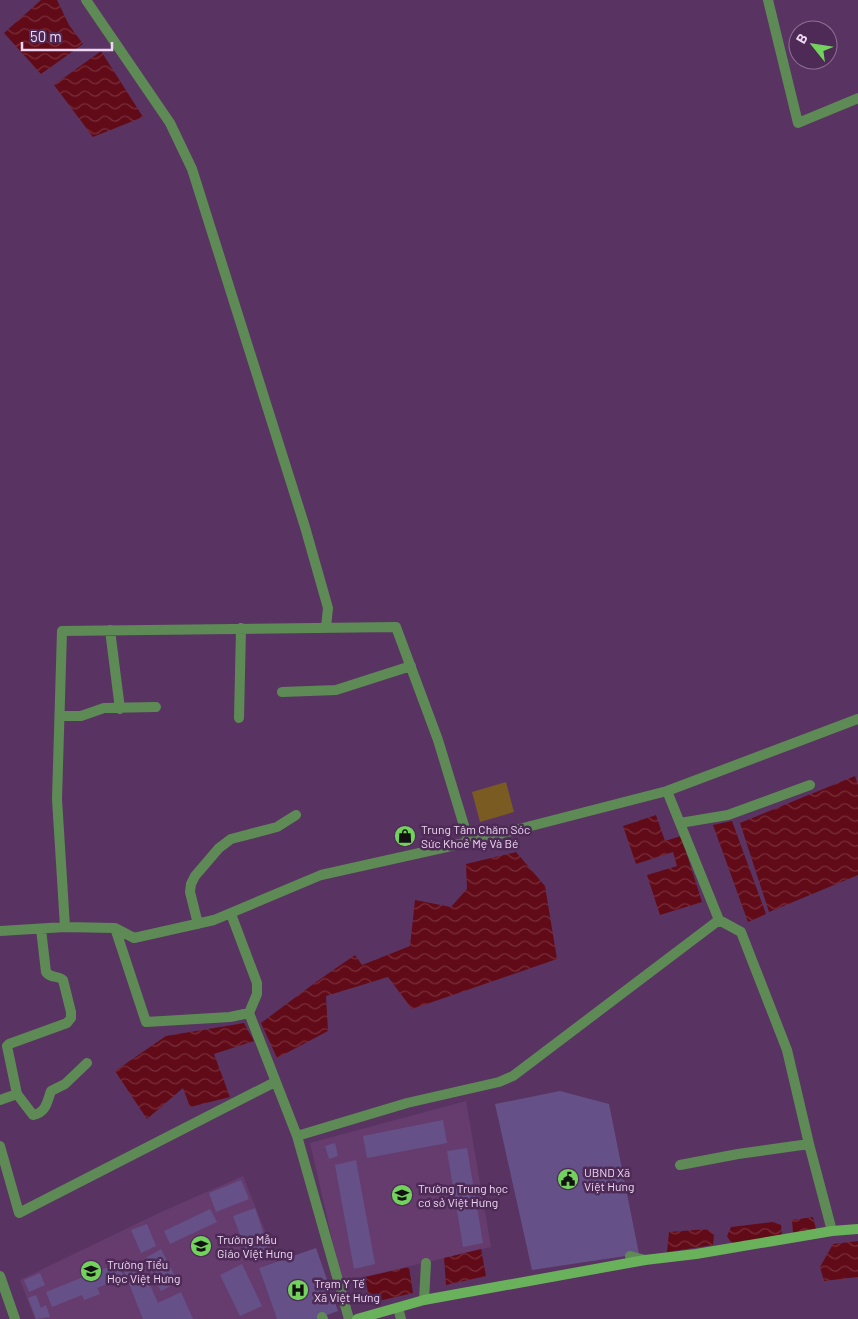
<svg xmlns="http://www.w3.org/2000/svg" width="858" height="1319" font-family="Barlow,sans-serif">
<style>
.built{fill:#663c6f}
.garden{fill:#7a5b22}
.water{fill:url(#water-waves)}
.building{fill:#655187}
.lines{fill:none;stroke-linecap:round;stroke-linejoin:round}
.street{stroke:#5e8b55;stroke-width:10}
.secondary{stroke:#69b15a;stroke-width:10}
.labels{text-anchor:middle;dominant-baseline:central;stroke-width:5;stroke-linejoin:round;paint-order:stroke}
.poi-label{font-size:12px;fill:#edd7f2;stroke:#4e2a56;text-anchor:start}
</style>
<defs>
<pattern id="water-waves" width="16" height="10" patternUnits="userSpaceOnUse" patternTransform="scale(1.25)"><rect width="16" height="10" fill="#620b18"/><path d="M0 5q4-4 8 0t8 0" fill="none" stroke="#792e3a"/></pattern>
</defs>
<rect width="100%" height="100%" fill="#593462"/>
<path class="built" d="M466 1101 491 1247 342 1282 310 1143Z
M243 1176 277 1261 259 1268 277 1319H35L20 1280 161 1212Z"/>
<path class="garden" d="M506 782 514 812 480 822 472 792Z"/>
<path class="water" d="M41 0H57L69 25 83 44 41 74 4 33Z
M101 51 143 117 93 137 54 85Z
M855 776 858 785V875L769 912 740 823Z
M656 815 665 841 681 836 702 902 660 915 647 875 677 866 673 852 636 864 623 826Z
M732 821 766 914 748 922 713 825Z
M516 852 545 886 557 959 412 1009 388 977 326 996 328 1031 277 1058 261 1023 316 982 355 955 362 965 410 946 415 900 451 907 467 889 466 864Z
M244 1023 254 1041 214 1054 230 1097 190 1107 183 1088 147 1119 115 1071 166 1036Z
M813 1217 816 1229 793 1233 792 1220Z
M773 1222 781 1225 782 1235 735 1244 730 1241 727 1236 731 1227Z
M708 1229 714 1235 713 1245 667 1252 669 1232Z
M858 1241V1277L824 1281 820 1267 833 1244Z
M481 1249 486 1276 446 1285 444 1258Z
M409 1267 413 1293 370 1303 365 1277Z"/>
<path class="building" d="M560 1091 609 1104 639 1254 532 1270 495 1104Z
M443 1120 447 1143 367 1158 363 1136Z
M335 1143 338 1156 329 1159 325 1146Z
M467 1148 483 1243 463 1247 447 1151Z
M356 1160 375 1264 354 1269 335 1165Z
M241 1180 249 1199 216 1212 209 1193Z
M255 1208 270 1252 249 1259 233 1216Z
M210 1209 217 1222 170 1244 164 1231Z
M147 1224 156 1246 141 1253 131 1230Z
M316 1248 338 1311 316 1319H277L259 1268Z
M161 1249 178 1282 161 1291 144 1259Z
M140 1262 158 1303 181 1292 193 1319H143L123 1269Z
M118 1263 124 1277 97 1288 100 1294 84 1300 82 1295 52 1307 46 1292Z
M242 1264 262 1306 240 1316 220 1275Z
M40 1273 45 1285 29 1292 24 1280Z
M36 1295 41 1308 46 1305 50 1317 36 1319 28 1298Z"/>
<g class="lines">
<path class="street" d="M86 0 170 123 192 169 305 527 328 608 326 627
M768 0 798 123 858 98
M110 630 120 709
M282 692 336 690 411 666
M60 716H81L104 708 156 707
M239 718 241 628
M667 791 719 920 741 932 787 1050 809 1144 832 1231
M680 823 728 815 810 785
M198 924 190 892 191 884 195 876 219 848 231 839 277 827 296 815
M65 927 57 799 62 631 396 627 438 740 469 842
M115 928 146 1022 230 1017 249 1013 257 994V983L231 914
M0 931 65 927 115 928 134 938 214 920 321 875 469 842 667 791 858 719
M249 1013 297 1136 349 1319
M17 1094 33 1115C46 1113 47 1102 51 1091L65 1084 87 1063
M0 1100 17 1094 7 1046 9 1044 67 1023 71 1018V1012L63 980C58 975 51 979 46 972L41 929
M297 1136 407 1103 499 1082 513 1076 719 920
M0 1146 19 1213 275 1082
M680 1165 738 1154 809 1144
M630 1256 645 1260
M0 1276 15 1319
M424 1300 426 1263
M398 1308 401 1319
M322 1317 323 1319"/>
<path class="secondary" d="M357 1319 424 1300 645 1260 696 1254 832 1231 858 1229"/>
</g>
<defs>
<g id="shop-disc" transform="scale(1.125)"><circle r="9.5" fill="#72d25d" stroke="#4e2a56"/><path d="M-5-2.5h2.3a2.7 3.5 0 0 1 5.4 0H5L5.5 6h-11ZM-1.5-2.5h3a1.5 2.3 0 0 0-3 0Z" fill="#111"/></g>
<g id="civic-disc" transform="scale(1.125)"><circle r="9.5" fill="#72d25d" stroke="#4e2a56"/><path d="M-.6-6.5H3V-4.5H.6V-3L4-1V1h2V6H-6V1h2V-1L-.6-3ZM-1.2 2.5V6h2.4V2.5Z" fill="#111"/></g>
<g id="school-disc" transform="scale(1.125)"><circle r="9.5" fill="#72d25d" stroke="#4e2a56"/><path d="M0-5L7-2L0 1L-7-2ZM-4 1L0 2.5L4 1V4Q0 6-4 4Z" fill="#111"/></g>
<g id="hospital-disc" transform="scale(1.125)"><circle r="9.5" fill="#72d25d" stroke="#4e2a56"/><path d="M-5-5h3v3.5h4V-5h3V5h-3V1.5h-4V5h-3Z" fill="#111"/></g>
</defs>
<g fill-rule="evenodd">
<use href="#shop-disc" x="405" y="836"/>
<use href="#civic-disc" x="568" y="1179"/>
<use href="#school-disc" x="402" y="1195"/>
<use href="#school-disc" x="201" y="1246"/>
<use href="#school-disc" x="91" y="1271"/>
<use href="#hospital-disc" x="298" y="1290"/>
</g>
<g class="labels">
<g class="poi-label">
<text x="421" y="829">Trung Tâm Chăm Sóc<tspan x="421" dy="14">Sức Khoẻ Mẹ Và Bé</tspan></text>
<text x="584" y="1172">UBND Xã<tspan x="584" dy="14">Việt Hưng</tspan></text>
<text x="418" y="1188">Trường Trung học<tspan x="418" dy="14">cơ sở Việt Hưng</tspan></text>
<text x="217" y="1239">Trường Mẫu<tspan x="217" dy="14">Giáo Việt Hưng</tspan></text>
<text x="107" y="1264">Trường Tiểu<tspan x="107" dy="14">Học Việt Hưng</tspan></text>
<text x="314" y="1283">Trạm Y Tế<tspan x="314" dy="14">Xã Việt Hưng</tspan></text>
</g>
</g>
<g transform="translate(813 45) rotate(300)"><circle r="24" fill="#4e2a56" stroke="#8e6f94"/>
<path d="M0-4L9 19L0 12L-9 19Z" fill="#72d25d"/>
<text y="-8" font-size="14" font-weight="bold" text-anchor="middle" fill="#edd7f2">B</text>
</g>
<path d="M22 42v8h90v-8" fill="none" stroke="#edd7f2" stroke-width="2.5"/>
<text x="30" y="42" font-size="15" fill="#edd7f2" stroke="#4e2a56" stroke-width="4" paint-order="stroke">50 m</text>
</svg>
